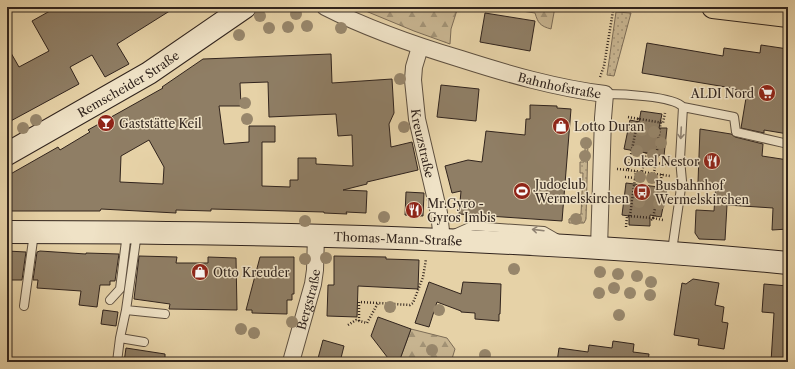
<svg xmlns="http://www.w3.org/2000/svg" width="795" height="369" font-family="'Libre Caslon Text',serif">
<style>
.grass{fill:url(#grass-dots);stroke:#7c6c56}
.forest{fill:url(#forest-firs);stroke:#7c6c56}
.building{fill:#8f7e65;stroke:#31241d;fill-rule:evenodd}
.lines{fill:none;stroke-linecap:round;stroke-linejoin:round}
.lane-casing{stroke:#5e5040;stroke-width:10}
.street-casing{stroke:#5e5040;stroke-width:18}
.secondary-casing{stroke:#31241d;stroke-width:24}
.primary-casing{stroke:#31241d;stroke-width:24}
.path{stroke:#31241d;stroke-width:2.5;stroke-dasharray:1 2;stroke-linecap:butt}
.lane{stroke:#efe2c6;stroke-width:8}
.street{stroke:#efe2c6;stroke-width:16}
.secondary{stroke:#efe2c6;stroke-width:22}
.primary{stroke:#e6d2a7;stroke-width:22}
.tree{fill:#97866b}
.oneway{stroke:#908372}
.labels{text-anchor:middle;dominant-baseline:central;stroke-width:3;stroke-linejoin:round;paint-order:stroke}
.street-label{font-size:12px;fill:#31241d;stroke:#efe2c6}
.poi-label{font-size:12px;fill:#31241d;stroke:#efe2c6;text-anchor:start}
</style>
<defs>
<pattern id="grass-dots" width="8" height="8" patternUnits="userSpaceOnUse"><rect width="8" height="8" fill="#c7b490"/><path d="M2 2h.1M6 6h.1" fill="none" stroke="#a29275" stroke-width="1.8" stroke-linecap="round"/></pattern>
<pattern id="forest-firs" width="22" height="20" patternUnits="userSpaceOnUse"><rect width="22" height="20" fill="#c7b490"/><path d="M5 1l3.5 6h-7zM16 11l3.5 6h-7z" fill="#a29275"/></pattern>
</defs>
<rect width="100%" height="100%" fill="#e6d2a7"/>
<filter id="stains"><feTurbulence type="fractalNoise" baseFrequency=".005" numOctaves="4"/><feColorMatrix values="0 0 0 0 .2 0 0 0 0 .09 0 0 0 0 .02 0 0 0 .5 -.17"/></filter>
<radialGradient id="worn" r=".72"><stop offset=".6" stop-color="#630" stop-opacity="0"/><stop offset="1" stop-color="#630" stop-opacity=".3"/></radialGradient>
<path class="grass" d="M616 12 631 13 614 76 607 75Z
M585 141 588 142 586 219 584 223H569V219L581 214 583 173H580V162H584V156L582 153 585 151Z"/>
<path class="forest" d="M356 7H458L451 29 450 44 414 31Z
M496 7H555L551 29C540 26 538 23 535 13Z
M411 329 447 338 455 349 451 362H399Z"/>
<path class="building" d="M57 7H176L117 44 129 64 105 77 92 55 70 67 79 84 7 123V46L19 67 49 51 32 21Z
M485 13 535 21 530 51 480 42Z
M647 43 723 56 724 48 760 53 761 45 788 49V134L764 130V133L741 128 747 92 732 89V88L642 73Z
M331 54 332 83 392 79 394 113 389 124 391 147 412 142 418 170 367 182V184L343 190 367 191 366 213 346 212 347 214 324 213V212L211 209V211L176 210V213L101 209 100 211H7V176L58 147 60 150 90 132 88 130 163 88 162 87 203 59ZM268 82 269 117 336 114 338 136 352 135 353 166 316 164V158H298V180H290V187L262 186V142H275V126H249V142L224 144 219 106H241L240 83ZM149 140 164 167 163 184 120 182 121 156Z
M441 85 479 89 476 121 437 117Z
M530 105 557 106V108L571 109 562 221 459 214 461 191 452 193 445 166 468 160 482 162 486 131 525 135 526 119H530Z
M641 111 662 114 659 128H667L664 156 624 149 630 120 639 122Z
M700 129 731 134 735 137 763 144 762 156 788 160V229L772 230 773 208 727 205 725 240 699 239 695 233 696 210 714 211 716 183 698 182Z
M626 183 667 188 661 217 650 215V226L629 225V216L622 215Z
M406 192 424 193 423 216 405 215Z
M7 251 26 252 22 280H7Z
M40 251 86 254V253L119 254 115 281H110V285H100L97 307 79 305 81 291 37 288 38 280H33L37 252Z
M139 256 177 257 176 263H208V257L236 258 237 310 169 309 170 304 134 299Z
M334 256 386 257V259L419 260 418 289 358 286 357 317 327 316 328 285H334Z
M260 257H294V294H292V300H287V314L252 313V310H246Z
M693 279 719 283 715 305 724 307 722 322 728 323 724 349 698 345 699 339 674 335 682 283 686 284Z
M429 282 461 294 463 282 501 284 500 314H499V321L475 319V313L461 312V311L437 302 429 327 415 323Z
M764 284 788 286V362H771L774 313 762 312Z
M103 310 118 312 116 326 101 324Z
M378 317 411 329 399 362H391L371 336Z
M323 340 344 346 340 362H317Z
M613 341 634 344 633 352 649 354 648 362H557L559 348 588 352 589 345 612 348Z
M126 348 165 354V362H124Z"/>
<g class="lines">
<g class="lane-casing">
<path id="lane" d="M605 94C621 94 673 96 683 107L680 159 682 181 672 251
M683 107 734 117 736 132 788 144
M137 233 126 310 165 314
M454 234 472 226 544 231 558 239
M110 300 120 289 127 233
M24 306 34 233
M126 310 120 338 144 342
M117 362 120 338"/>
</g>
<g class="street-casing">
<g id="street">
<path id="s1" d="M325 7C368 29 414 45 461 59 508 74 556 88 605 94L603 118 599 248"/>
<path id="s2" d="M420 47 414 67 413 80 417 119 439 213 442 240"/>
<path id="s3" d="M291 362 313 284 315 270 316 236"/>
</g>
</g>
<g class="secondary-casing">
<g id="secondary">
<path id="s4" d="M7 154 149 73 245 7"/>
<path id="s5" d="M7 232C267 232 529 238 788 263"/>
</g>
</g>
<g class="primary-casing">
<path id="primary" d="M713 7 788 16"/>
</g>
<path class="path" d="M600 77 604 66 613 11
M628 117 663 123 665 113
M656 163 666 164
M617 169 628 170 638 119 636 120
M628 170 642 172 646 152
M642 172 670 176
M654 174 661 120
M662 174 653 218 663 220
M625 177 635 178
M630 216 636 171
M651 220 656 216
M626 227 627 216 653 218
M359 321V302L378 303
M348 325 356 320 367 323 378 303 410 305 413 303 423 277 426 259"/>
<use href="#lane" class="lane"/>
<use href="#street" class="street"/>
<use href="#secondary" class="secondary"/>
<use href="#primary" class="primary"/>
</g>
<g class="tree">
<circle cx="296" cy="14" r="6"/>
<circle cx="260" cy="16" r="6"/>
<circle cx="307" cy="26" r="6"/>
<circle cx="288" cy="27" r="6"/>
<circle cx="269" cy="28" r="6"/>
<circle cx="341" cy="28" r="6"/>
<circle cx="239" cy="35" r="6"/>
<circle cx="400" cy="79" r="6"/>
<circle cx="245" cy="103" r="6"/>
<circle cx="247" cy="119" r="6"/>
<circle cx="36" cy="120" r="6"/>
<circle cx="404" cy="127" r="6"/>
<circle cx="23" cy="128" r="6"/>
<circle cx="642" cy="130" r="6"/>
<circle cx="654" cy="132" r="6"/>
<circle cx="586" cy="143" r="6"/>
<circle cx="661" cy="143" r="6"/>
<circle cx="637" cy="151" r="6"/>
<circle cx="653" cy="155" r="6"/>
<circle cx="585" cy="156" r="6"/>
<circle cx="640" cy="177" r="6"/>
<circle cx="652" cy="178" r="6"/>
<circle cx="639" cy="202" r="6"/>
<circle cx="659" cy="204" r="6"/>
<circle cx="384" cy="217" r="6"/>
<circle cx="576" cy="219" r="6"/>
<circle cx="305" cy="221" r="6"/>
<circle cx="326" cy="258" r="6"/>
<circle cx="305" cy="259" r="6"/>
<circle cx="514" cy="269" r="6"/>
<circle cx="600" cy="272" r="6"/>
<circle cx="618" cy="274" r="6"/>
<circle cx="637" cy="276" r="6"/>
<circle cx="651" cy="282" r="6"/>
<circle cx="614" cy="288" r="6"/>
<circle cx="599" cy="293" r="6"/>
<circle cx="630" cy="293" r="6"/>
<circle cx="650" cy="295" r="6"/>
<circle cx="390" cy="307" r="6"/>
<circle cx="439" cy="310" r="6"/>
<circle cx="619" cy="315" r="6"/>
<circle cx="292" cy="322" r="6"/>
<circle cx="241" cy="329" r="6"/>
<circle cx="254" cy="333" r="6"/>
<circle cx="432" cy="350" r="6"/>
<circle cx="485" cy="355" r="6"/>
</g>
<defs><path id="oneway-shaft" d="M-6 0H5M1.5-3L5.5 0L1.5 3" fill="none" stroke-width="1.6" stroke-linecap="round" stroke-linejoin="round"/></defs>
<g class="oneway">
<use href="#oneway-shaft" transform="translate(681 133) rotate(93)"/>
<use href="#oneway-shaft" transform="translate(538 230) rotate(-173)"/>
</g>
<defs>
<g id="supermarket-disc" transform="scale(0.9)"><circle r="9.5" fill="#8f2418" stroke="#efe2c6"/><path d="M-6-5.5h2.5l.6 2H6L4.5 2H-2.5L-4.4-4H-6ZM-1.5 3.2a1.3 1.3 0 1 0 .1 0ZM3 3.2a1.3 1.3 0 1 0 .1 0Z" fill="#fff"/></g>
<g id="bar-disc" transform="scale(0.9)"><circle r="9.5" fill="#8f2418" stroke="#efe2c6"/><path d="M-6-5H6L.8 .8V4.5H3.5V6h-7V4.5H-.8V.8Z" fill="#fff"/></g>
<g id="shop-disc" transform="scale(0.9)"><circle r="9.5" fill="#8f2418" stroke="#efe2c6"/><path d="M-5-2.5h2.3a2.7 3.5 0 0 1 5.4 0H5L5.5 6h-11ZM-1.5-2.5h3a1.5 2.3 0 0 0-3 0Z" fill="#fff"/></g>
<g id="restaurant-disc" transform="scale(0.9)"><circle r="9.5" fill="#8f2418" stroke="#efe2c6"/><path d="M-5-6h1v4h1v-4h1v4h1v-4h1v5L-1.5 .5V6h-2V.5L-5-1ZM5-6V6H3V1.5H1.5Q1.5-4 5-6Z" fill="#fff"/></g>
<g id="stadium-disc" transform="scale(0.9)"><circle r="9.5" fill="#8f2418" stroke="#efe2c6"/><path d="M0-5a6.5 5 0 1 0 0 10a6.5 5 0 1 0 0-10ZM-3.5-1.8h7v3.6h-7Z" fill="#fff"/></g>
<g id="bus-disc" transform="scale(0.9)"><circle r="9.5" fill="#8f2418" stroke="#efe2c6"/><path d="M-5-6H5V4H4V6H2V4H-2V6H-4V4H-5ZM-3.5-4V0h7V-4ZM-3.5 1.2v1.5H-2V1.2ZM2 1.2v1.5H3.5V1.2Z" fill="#fff"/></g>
</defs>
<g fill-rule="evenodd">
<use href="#supermarket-disc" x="767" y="93"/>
<use href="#bar-disc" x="106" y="123"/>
<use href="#shop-disc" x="561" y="126"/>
<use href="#restaurant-disc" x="712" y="161"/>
<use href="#stadium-disc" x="522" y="191"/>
<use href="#bus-disc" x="642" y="192"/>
<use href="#restaurant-disc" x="414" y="210"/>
<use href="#shop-disc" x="200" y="272"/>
</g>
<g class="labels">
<g class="street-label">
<text stroke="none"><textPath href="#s4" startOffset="140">Remscheider Straße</textPath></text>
<text stroke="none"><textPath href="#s1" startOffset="248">Bahnhofstraße</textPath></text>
<text stroke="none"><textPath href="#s2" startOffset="98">Kreuzstraße</textPath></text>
<text stroke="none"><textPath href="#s5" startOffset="391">Thomas-Mann-Straße</textPath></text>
<text stroke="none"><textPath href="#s3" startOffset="65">Bergstraße</textPath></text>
</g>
<g class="poi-label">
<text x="754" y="93" text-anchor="end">ALDI Nord</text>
<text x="119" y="123">Gaststätte Keil</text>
<text x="574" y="126">Lotto Duran</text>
<text x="699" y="161" text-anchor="end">Onkel Nestor</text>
<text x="535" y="184">Judoclub<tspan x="535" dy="14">Wermelskirchen</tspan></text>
<text x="655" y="185">Busbahnhof<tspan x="655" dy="14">Wermelskirchen</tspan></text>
<text x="427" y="203">Mr.Gyro -<tspan x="427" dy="14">Gyros Imbis</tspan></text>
<text x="213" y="272">Otto Kreuder</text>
</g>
</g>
<rect width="795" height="369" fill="none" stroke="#e6d2a7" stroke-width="24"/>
<rect x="8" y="8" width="779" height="353" fill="none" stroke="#31241d" stroke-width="2"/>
<rect x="12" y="12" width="771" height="345" fill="none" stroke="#31241d"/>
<rect width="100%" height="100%" filter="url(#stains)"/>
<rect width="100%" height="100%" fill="url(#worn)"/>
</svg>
